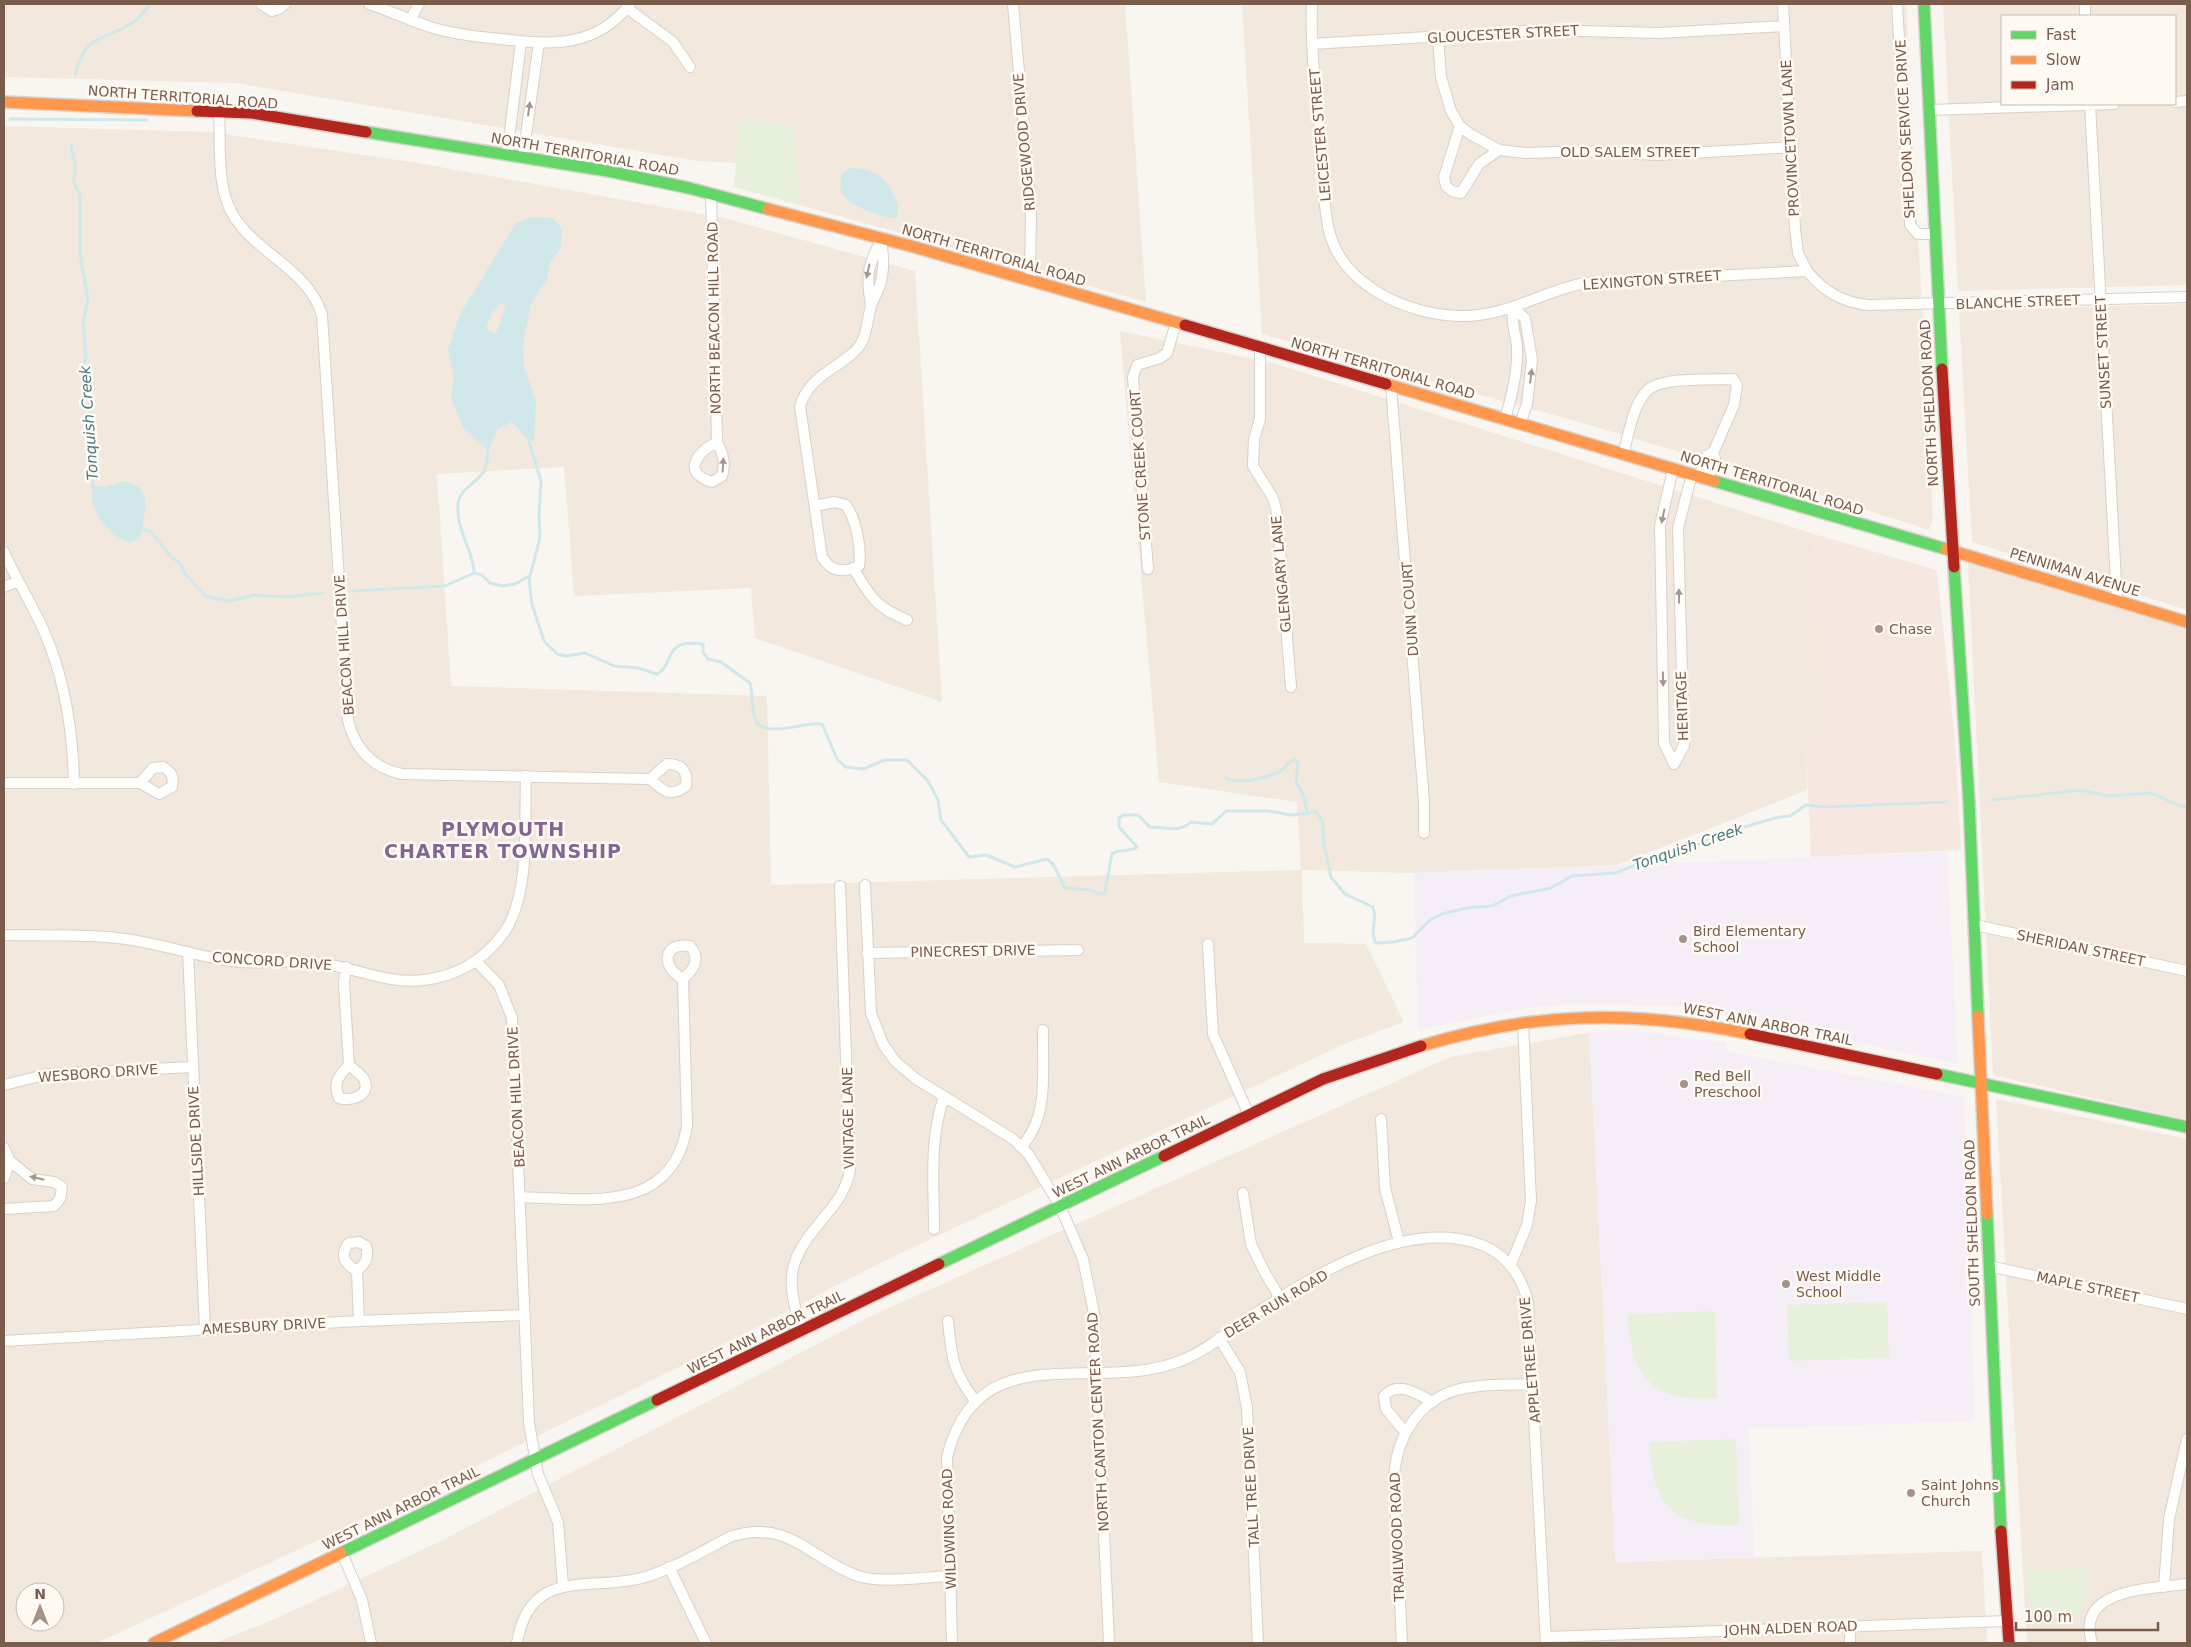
<svg xmlns="http://www.w3.org/2000/svg" width="2191" height="1647" font-family="'DejaVu Sans',sans-serif">
<style>
.residential{fill:#f2e8de;fill-rule:evenodd}
.commercial{fill:#f6e8e1}
.education{fill:#f6eef6}
.green{fill:#e7f0db}
.water{fill:#d0e8ea;fill-rule:evenodd}
.lines{fill:none;stroke-linecap:round;stroke-linejoin:round}
.stream{stroke:#d0e8ea;stroke-width:3}
.street-casing{stroke:#d7d1cb;stroke-width:12}
.fast-casing{stroke:#d9d2cb;stroke-width:14}
.slow-casing{stroke:#d9d2cb;stroke-width:14}
.jam-casing{stroke:#d9d2cb;stroke-width:14}
.street{stroke:#fefefd;stroke-width:10}
.fast{stroke:#63d668;stroke-width:11}
.slow{stroke:#ff974d;stroke-width:11}
.jam{stroke:#b3261e;stroke-width:11}
.oneway{fill:#a8958b}
.poi-dot{fill:#a69286;stroke:#fffaf3;stroke-width:2}
.labels{text-anchor:middle;dominant-baseline:central;stroke-width:5;stroke-linejoin:round;paint-order:stroke}
.street-label{font-size:14px;fill:#7a5c4d;stroke:#fffaf3}
.poi-label{font-size:14px;fill:#7a5c4d;stroke:#fffaf3;text-anchor:start}
.water-label{font-size:15px;font-style:italic;fill:#437c86;stroke:#fffaf3}
.district-label{font-size:19px;font-weight:bold;letter-spacing:1px;fill:#846695;stroke:#fffaf3}
</style>
<rect width="100%" height="100%" fill="#f9f5f0"/>
<path class="residential" d="M4 4H1125L1146 302 800 205 794 126 739 118 736 163 698 161 236 83 4 77Z
M1242 4H1906L1933 518 1929 530 1761 476 1579 422 1262 334Z
M1943 4H2187V285L1958 291ZM2002 16H2175V104H2002Z
M4 126 211 132 418 163 724 218 915 271 942 702 755 638 751 588 574 596 564 467 437 474 451 686 767 696 771 885 1301 870 1297 802 1159 782 1120 331 1273 363 1814 534 1821 746 1806 747 1807 790 1617 865 1414 873 1302 870 1304 943 1366 944 1404 1022 1342 1045 878 1264 695 1359 450 1479 97 1643H4ZM25 1592H55V1622H25Z
M2187 304V610L1972 542 1959 311Z
M1968 563 2187 628V1120L1993 1075Z
M1592 1032 1615 1562 1982 1551 1987 1643H214L273 1620 437 1543 873 1315 1450 1057Z
M1996 1099 2187 1139V1643H2027Z"/>
<path class="commercial" d="M1814 534 1937 570 1955 741 1961 850 1811 857 1806 747 1821 746Z"/>
<path class="education" d="M1947 852 1958 1064 1686 1006 1576 1004 1524 1008 1418 1030 1414 873Z
M1629 1030 1727 1043 1726 1051 1964 1097 1975 1421 1749 1429 1754 1557 1615 1562 1589 1032Z"/>
<path class="green" d="M739 118 794 126 800 205 734 187Z
M1887 1302 1889 1358 1789 1361 1787 1305Z
M1715 1311 1717 1398C1652 1402 1630 1378 1628 1314Z
M1736 1439 1739 1525C1674 1529 1652 1505 1649 1442Z
M2087 1568 2086 1595 2079 1616 2033 1620 2026 1570Z"/>
<path class="water" d="M849 168C872 168 884 175 894 195 898 204 900 209 896 218 884 219 848 205 842 194 839 187 841 181 842 174Z
M532 217 553 218 562 229 561 248 550 262 547 279 531 304 523 343 524 366 536 402 534 441H529L512 422 498 429 488 450 463 428 451 398 454 378 448 350 459 316 515 224ZM500 303 506 305 496 333 486 329 493 309H497Z
M124 481C157 487 143 516 140 538L130 543C111 538 84 507 94 486L105 487Z"/>
<g class="lines">
<path class="stream" d="M75 75C87 31 101 43 132 23 139 19 145 10 151 4
M10 119 147 120
M71 145 75 165 74 183 80 195V254L88 299 83 323 86 356 83 367 88 375 93 487 97 490
M529 441 541 481 539 515 540 538 529 580 532 604 544 641 557 654 566 656 585 653 614 666 638 668 657 674C676 664 661 638 703 644V652L708 659 721 662 750 683C753 693 751 712 756 721 766 739 805 721 822 724L837 759 846 767 863 769 885 760H907L928 781 938 800 941 820 969 857 986 855 1015 867 1047 859 1053 864 1065 888 1089 890 1101 894 1105 892 1112 854C1119 848 1129 853 1137 847L1119 827V818L1124 815H1138L1150 827C1164 827 1180 833 1191 822L1212 824 1226 811H1268L1292 815 1316 812 1322 820 1324 844 1331 877 1345 894 1373 907C1378 919 1369 932 1376 943L1393 942 1412 938 1430 920 1442 914 1466 908 1492 906 1511 896 1551 888 1572 876 1615 873 1661 855 1687 850 1723 833 1779 817 1790 816 1806 805 1824 807 1946 802
M139 527 151 532 171 557 180 563 185 574 206 596 229 601 254 595 287 597 323 593
M474 573C475 554 455 528 458 505 460 488 474 485 483 473 488 466 487 458 488 450
M352 591 445 586 474 573 482 575 490 583 502 586 515 584 529 576
M1226 778C1236 786 1273 777 1283 769 1288 765 1288 761 1295 760L1298 764 1296 782 1304 796 1307 812
M1992 800 2080 790 2108 796 2151 793 2178 805 2187 807"/>
<g class="street-casing">
<path id="street" d="M261 4 272 11 279 9 285 4
M369 4C390 11 409 20 430 27 453 34 477 37 501 39 551 45 596 48 630 4
M1013 4 1031 209 1030 280
M1312 4C1310 46 1316 89 1320 132 1323 163 1322 196 1328 226 1339 284 1405 314 1458 316 1505 318 1542 291 1585 283L1807 271C1823 291 1843 303 1869 305L2187 297
M1783 4 1795 228 1798 253 1807 271
M1897 4 1910 225 1918 234H1935
M2085 4V16
M627 8 673 42 690 67
M410 20 419 4
M1438 37 1441 77 1451 111 1460 126 1470 134 1499 150 1526 153 1585 151 1657 155 1791 147
M1312 44 1543 30 1659 33 1784 26
M2175 102 2187 101
M2090 104 2117 600
M1929 110 2114 104
M219 111C221 143 216 185 232 213 255 254 308 268 322 315L348 720C355 749 373 768 402 774L650 779C663 791 670 798 686 786 688 771 682 764 667 764L650 779
M1460 126 1444 177 1446 186 1452 191 1461 193 1479 164 1499 150
M507 155 521 42
M523 157 539 42
M711 194 717 442C723 454 726 463 722 476L712 482C681 473 697 452 717 442
M871 306C866 275 867 268 881 240
M1513 308 1525 318 1532 360 1527 404 1520 424
M1260 348V419L1254 439 1253 466 1273 498 1277 513 1291 687
M1391 386 1424 802V833
M1505 419C1512 395 1518 371 1517 346 1515 331 1511 324 1513 308
M1623 454C1629 435 1632 407 1646 392 1659 376 1712 380 1733 379L1737 385 1734 405 1713 453 1715 458 1708 479
M1673 469 1660 526 1664 743 1674 764
M1699 476 1707 455 1713 453
M815 506 835 502 846 505C856 520 862 548 859 566 844 573 831 572 822 557L800 406C810 376 832 372 854 352 868 339 866 323 871 306 873 299 878 292 880 285 885 269 883 254 881 239
M4 552C16 579 32 604 44 631 65 679 73 731 74 784
M853 568C871 597 875 607 907 620
M1148 569 1133 377 1137 365 1160 358 1167 353 1176 323
M4 587 18 581
M1674 764 1684 746 1678 528 1692 474
M4 783H140L159 794 172 787C174 777 172 772 163 767L153 768 140 783
M865 885 871 1013 883 1044 895 1061 916 1079 1013 1139 1029 1155 1060 1206 1083 1259 1094 1313 1109 1643
M1975 925 2187 971
M4 935C41 936 80 934 117 938 159 942 198 958 240 962 267 964 293 959 319 963 354 967 388 985 424 980 456 976 483 961 503 934 531 896 524 823 526 776
M1208 944 1213 1034 1249 1115
M188 952 205 1329
M867 953 1078 950
M476 961 499 985 512 1018 529 1423 538 1474 558 1522 563 1586
M346 967 344 983 349 1065C338 1076 333 1083 339 1098 350 1102 372 1096 364 1079 361 1074 353 1069 349 1065
M4 1085 48 1074 193 1067
M1381 1119 1385 1188 1399 1242
M1021 1147C1050 1117 1042 1069 1043 1030
M4 1148 10 1161
M4 1178 10 1161 32 1179 54 1182 62 1187 60 1199 54 1206 4 1209
M1243 1193 1251 1244 1264 1271 1280 1298
M520 1197C587 1199 673 1215 687 1126L683 979C694 969 701 959 690 946 662 942 661 967 683 979
M934 1229C934 1184 929 1139 944 1097
M359 1242 366 1246C369 1258 366 1263 357 1271 345 1264 339 1255 349 1243Z
M1511 1264 1527 1225 1531 1201 1523 1023
M1989 1266 2187 1309
M357 1271 359 1321
M948 1321C952 1359 952 1369 975 1401
M802 1331C784 1275 788 1260 826 1215 838 1201 846 1189 850 1171L840 886
M1219 1338 1240 1372 1247 1408 1258 1643
M4 1341 359 1321 525 1315
M1405 1432 1386 1409 1384 1396C1398 1380 1417 1394 1433 1402
M342 1553 362 1600 371 1643
M669 1567 706 1643
M2164 1587 2169 1519 2187 1439
M1850 1626V1643
M1546 1637 2007 1621
M517 1643C530 1564 593 1593 645 1577 675 1568 704 1550 732 1536 791 1519 809 1559 858 1576 883 1584 924 1577 950 1576
M952 1643 947 1457C978 1332 1095 1395 1180 1361 1206 1351 1228 1332 1250 1317 1310 1278 1398 1221 1473 1242 1503 1250 1521 1273 1528 1302L1546 1643
M1402 1643 1394 1477C1397 1432 1424 1392 1472 1387 1492 1384 1513 1385 1533 1384
M2092 1643C2075 1588 2150 1589 2187 1584"/>
</g>
<g class="fast-casing">
<path id="fast" d="M1924 4 1942 369
M366 132 608 171 689 188 768 209
M1714 481 1946 549
M1954 567 1969 801 1978 1016
M1937 1074 2187 1127
M1987 1214 2001 1531
M939 1264 1164 1156
M341 1553 657 1400"/>
</g>
<g class="slow-casing">
<path id="slow" d="M4 102 197 111
M768 209 911 246 1185 325
M1386 384 1714 481
M1946 549 2187 622
M1978 1016 1987 1214
M1421 1046C1536 1011 1633 1010 1750 1034
M154 1643 341 1553"/>
</g>
<g class="jam-casing">
<path id="jam" d="M197 111 252 113 366 132
M1185 325 1386 384
M1942 369 1954 567
M1750 1034 1937 1074
M1164 1156 1323 1079 1421 1046
M657 1400 939 1264
M2001 1531 2009 1643"/>
</g>
<use href="#street" class="street"/>
<use href="#fast" class="fast"/>
<use href="#slow" class="slow"/>
<use href="#jam" class="jam"/>
</g>
<defs><path id="oneway-solid" d="M-6-.8H1V-3.2L6.5 0L1 3.2V.8H-6Z" transform="scale(1.25)"/></defs>
<g class="oneway">
<use href="#oneway-solid" transform="translate(529 109) rotate(-82)"/>
<use href="#oneway-solid" transform="translate(868 271) rotate(102)"/>
<use href="#oneway-solid" transform="translate(1531 376) rotate(-83)"/>
<use href="#oneway-solid" transform="translate(723 465) rotate(-87)"/>
<use href="#oneway-solid" transform="translate(1663 516) rotate(102)"/>
<use href="#oneway-solid" transform="translate(1679 596) rotate(-91)"/>
<use href="#oneway-solid" transform="translate(1663 679) rotate(89)"/>
<use href="#oneway-solid" transform="translate(37 1178) rotate(-167)"/>
</g>
<g class="poi-dot">
<circle cx="1879" cy="629" r="5"/>
<circle cx="1683" cy="939" r="5"/>
<circle cx="1684" cy="1084" r="5"/>
<circle cx="1786" cy="1284" r="5"/>
<circle cx="1911" cy="1493" r="5"/>
</g>
<g class="labels">
<g class="street-label">
<text transform="translate(1503 34) rotate(-3)">GLOUCESTER STREET</text>
<text transform="translate(183 97) rotate(4)">NORTH TERRITORIAL ROAD</text>
<text transform="translate(1905 129) rotate(-93)">SHELDON SERVICE DRIVE</text>
<text transform="translate(1320 135) rotate(-95)">LEICESTER STREET</text>
<text transform="translate(1790 138) rotate(-93)">PROVINCETOWN LANE</text>
<text transform="translate(1024 142) rotate(-95)">RIDGEWOOD DRIVE</text>
<text x="1630" y="152">OLD SALEM STREET</text>
<text transform="translate(585 154) rotate(10)">NORTH TERRITORIAL ROAD</text>
<text transform="translate(994 255) rotate(16)">NORTH TERRITORIAL ROAD</text>
<text transform="translate(1652 280) rotate(-4)">LEXINGTON STREET</text>
<text transform="translate(2018 302) rotate(-2)">BLANCHE STREET</text>
<text transform="translate(714 318) rotate(-91)">NORTH BEACON HILL ROAD</text>
<text transform="translate(2103 352) rotate(-93)">SUNSET STREET</text>
<text transform="translate(1383 368) rotate(16)">NORTH TERRITORIAL ROAD</text>
<text transform="translate(1929 403) rotate(-93)">NORTH SHELDON ROAD</text>
<text transform="translate(1140 465) rotate(-94)">STONE CREEK COURT</text>
<text transform="translate(1772 483) rotate(17)">NORTH TERRITORIAL ROAD</text>
<text transform="translate(2075 572) rotate(17)">PENNIMAN AVENUE</text>
<text transform="translate(1281 574) rotate(-95)">GLENGARY LANE</text>
<text transform="translate(1410 609) rotate(-94)">DUNN COURT</text>
<text transform="translate(344 645) rotate(-94)">BEACON HILL DRIVE</text>
<text transform="translate(1682 706) rotate(-92)">HERITAGE</text>
<text transform="translate(2081 948) rotate(12)">SHERIDAN STREET</text>
<text transform="translate(973 951) rotate(-1)">PINECREST DRIVE</text>
<text transform="translate(272 961) rotate(4)">CONCORD DRIVE</text>
<text transform="translate(1768 1024) rotate(11)">WEST ANN ARBOR TRAIL</text>
<text transform="translate(98 1073) rotate(-4)">WESBORO DRIVE</text>
<text transform="translate(516 1097) rotate(-93)">BEACON HILL DRIVE</text>
<text transform="translate(848 1118) rotate(-91)">VINTAGE LANE</text>
<text transform="translate(196 1141) rotate(-93)">HILLSIDE DRIVE</text>
<text transform="translate(1131 1156) rotate(-26)">WEST ANN ARBOR TRAIL</text>
<text transform="translate(1972 1223) rotate(-92)">SOUTH SHELDON ROAD</text>
<text transform="translate(2088 1287) rotate(12)">MAPLE STREET</text>
<text transform="translate(1276 1304) rotate(-31)">DEER RUN ROAD</text>
<text transform="translate(264 1326) rotate(-3)">AMESBURY DRIVE</text>
<text transform="translate(766 1332) rotate(-26)">WEST ANN ARBOR TRAIL</text>
<text transform="translate(1530 1360) rotate(-95)">APPLETREE DRIVE</text>
<text transform="translate(1098 1422) rotate(-93)">NORTH CANTON CENTER ROAD</text>
<text transform="translate(1251 1487) rotate(-93)">TALL TREE DRIVE</text>
<text transform="translate(401 1508) rotate(-26)">WEST ANN ARBOR TRAIL</text>
<text transform="translate(949 1529) rotate(-92)">WILDWING ROAD</text>
<text transform="translate(1397 1537) rotate(-92)">TRAILWOOD ROAD</text>
<text transform="translate(1791 1628) rotate(-2)">JOHN ALDEN ROAD</text>
</g>
<g class="poi-label">
<text x="1889" y="629">Chase</text>
<text x="1693" y="931">Bird Elementary<tspan x="1693" dy="16">School</tspan></text>
<text x="1694" y="1076">Red Bell<tspan x="1694" dy="16">Preschool</tspan></text>
<text x="1796" y="1276">West Middle<tspan x="1796" dy="16">School</tspan></text>
<text x="1921" y="1485">Saint Johns<tspan x="1921" dy="16">Church</tspan></text>
</g>
<g class="water-label">
<text transform="translate(89 423) rotate(-94)">Tonquish Creek</text>
<text transform="translate(1688 847) rotate(-19)">Tonquish Creek</text>
</g>
<g class="district-label">
<text x="503" y="829">PLYMOUTH<tspan x="503" dy="22">CHARTER TOWNSHIP</tspan></text>
</g>
</g>
<rect width="2191" height="1647" fill="none" stroke="#7a5c4d" stroke-width="10"/>
<rect x="2001" y="15" width="175" height="90" fill="#fffaf3" stroke="#cabbb1"/>
<rect x="2011" y="31" width="25" height="8" fill="#63d668" stroke="#cabbb1"/>
<text x="2046" y="40" font-size="15" fill="#7a5c4d">Fast</text>
<rect x="2011" y="56" width="25" height="8" fill="#ff974d" stroke="#cabbb1"/>
<text x="2046" y="65" font-size="15" fill="#7a5c4d">Slow</text>
<rect x="2011" y="81" width="25" height="8" fill="#b3261e" stroke="#cabbb1"/>
<text x="2046" y="90" font-size="15" fill="#7a5c4d">Jam</text>
<g transform="translate(40 1607)"><circle r="24" fill="#fffaf3" stroke="#cabbb1"/>
<path d="M0-4L9 19L0 12L-9 19Z" fill="#a69286"/>
<text y="-8" font-size="14" font-weight="bold" text-anchor="middle" fill="#7a5c4d">N</text>
</g>
<path d="M2016 1622v8h142v-8" fill="none" stroke="#7a5c4d" stroke-width="2.5"/>
<text x="2024" y="1622" font-size="15" fill="#7a5c4d" stroke="#fffaf3" stroke-width="4" paint-order="stroke">100 m</text>
</svg>
